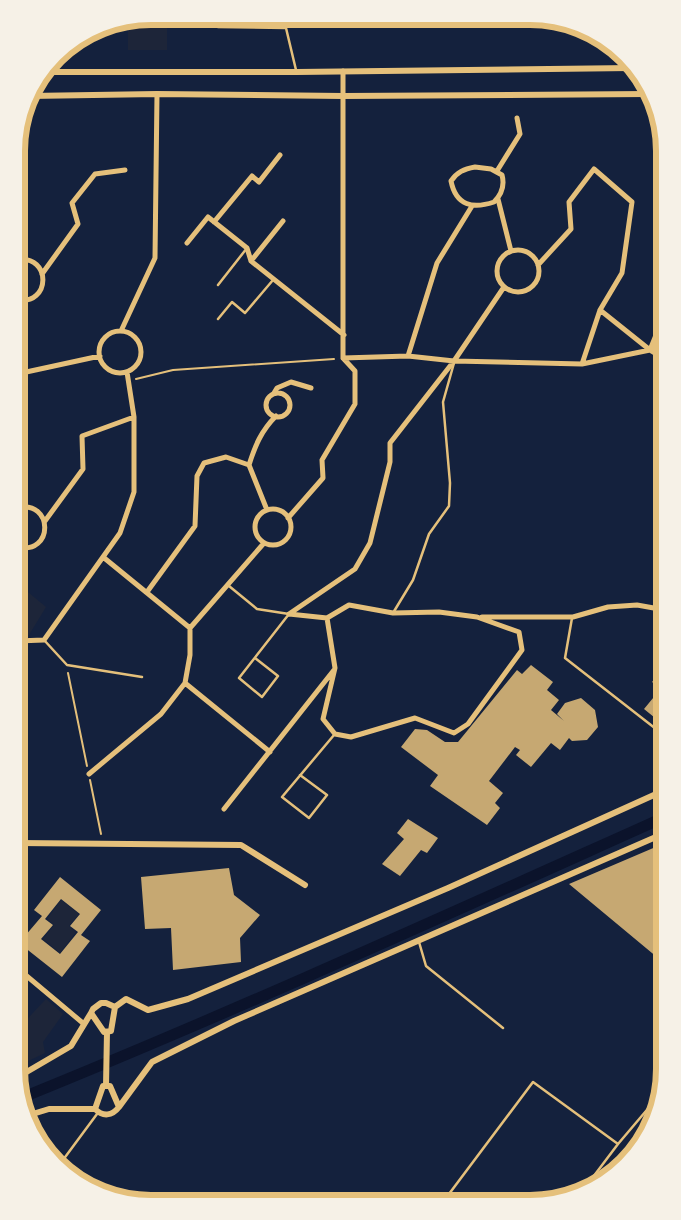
<svg xmlns="http://www.w3.org/2000/svg" width="681" height="1220" font-family="'Space Grotesk',sans-serif">
<style>
.green{fill:#1d2539}
.lines{fill:none;stroke-linecap:round;stroke-linejoin:round}
.canal{stroke:#0b132b;stroke-width:11}
.building{fill:#c6a872;fill-rule:evenodd}
.path{stroke:#e5c07b;stroke-width:2}
.service{stroke:#e5c07b;stroke-width:2.5}
.minor{stroke:#e5c07b;stroke-width:5}
.tertiary{stroke:#e5c07b;stroke-width:6}
.rim{fill:none;stroke:#e5c07b;stroke-width:6}
</style>
<rect width="100%" height="100%" fill="#14213d"/>
<path class="green" d="M151 16 167 18V50H128V21Z
M17 583 46 607 29 635H17Z
M61 900 79 914 69 926 76 932 60 953 43 939 54 925 47 919Z
M46 999 63 1014 43 1042 45 1053 16 1067V1048L25 1043 16 1031Z"/>
<g class="lines">
<path class="canal" d="M21 1098C238 1010 451 913 665 817"/>
</g>
<path class="building" d="M531 665 553 682 547 690 559 700 551 710 564 721 557 714 565 703 581 698 595 710 598 727 587 740 572 741 569 738 560 750 551 743 531 767 516 755 520 750 515 747 489 781 503 793 495 803 500 808 487 825 430 786 438 775 401 747 415 729 427 730 445 742H458L517 670 522 674Z
M665 667V691L652 682Z
M658 692 665 696V726L644 709Z
M408 819 438 838 427 853 421 850 400 876 382 864 404 839 397 833Z
M665 843 664 963 569 884Z
M229 868 234 895 260 915 240 938 241 962 173 970 171 928 145 929 141 877Z
M60 877 101 910 81 935 90 941 62 977 19 943 42 916 34 910ZM61 899 80 914 70 926 78 932 60 954 41 939 53 925 45 919Z"/>
<g class="lines">
<path class="path" d="M136 379 173 370 334 359
M68 673 87 766
M90 780 101 834"/>
<path class="service" d="M286 17V28L296 70
M218 27 286 28
M17 155 21 146 24 123
M218 285 247 248
M218 319 232 302 245 313 273 280
M229 586 257 609 289 614 239 678 262 697 278 676 255 658
M393 613 413 580 429 534 449 506 450 483 443 402 454 363
M572 618 565 658 665 736
M44 640 67 665 142 677
M300 775 327 795 309 818 282 797 334 735
M419 942 426 966 503 1028
M60 1164 97 1114
M584 1189 618 1144 657 1098
M445 1203 443 1202 533 1082 618 1144"/>
<path class="minor" d="M475 167 491 169 502 175C505 186 502 194 494 202 473 209 456 206 451 181 457 172 464 169 475 167Z
M497 171 520 134 517 118
M498 199 511 251
M214 222 252 176 259 182 280 155
M187 243 208 217 247 248 251 261 344 335
M497 271a21 21 0 1 1 42 0a21 21 0 1 1-42 0Z
M251 261 283 221
M538 265 571 229 569 202 594 169 632 202 622 273 600 310 582 364
M42 274 78 224 72 203 95 174 125 170
M17 300C51 306 52 254 17 260
M600 310 650 350 665 313
M121 331 155 258 157 94
M99 352a21 21 0 1 1 42 0a21 21 0 1 1-42 0Z
M408 356 437 263 472 206
M343 358 408 356 454 361 582 364 650 350 665 359
M343 358V71
M17 374 100 356
M274 393 277 388 291 382 311 388
M266 405a12 12 0 1 1 24 0a12 12 0 1 1-24 0Z
M249 465C255 446 261 431 276 416
M255 527a18 18 0 1 1 36 0a18 18 0 1 1-36 0Z
M288 518 323 478 322 460 355 404V371L343 358
M45 521 83 469 82 436 134 417
M17 547C54 556 54 499 17 508
M103 557 190 628
M147 592 195 526 197 476 204 463 226 457 249 465 267 510
M289 614 327 618 349 605 393 613 439 612 477 617 519 632 522 650 468 724 454 733 415 718 351 737 335 734 323 719 335 668 327 618
M289 614 355 569 370 543 390 462V443L454 361 504 287
M482 617H573L608 607 637 605 665 610
M17 641 44 640 120 533 134 492V417L127 372
M185 683 270 752
M89 774 161 714 185 683 190 655V628L264 543
M224 809 334 670
M16 967 84 1024"/>
<path class="tertiary" d="M45 72H297L631 68
M29 96 157 94 343 96 648 94
M17 843 241 845 305 885
M101 1003H106L115 1007 111 1031 104 1032 91 1013 93 1009Z
M115 1007 126 999 148 1010 188 999 448 888 665 790
M18 1077 71 1046 91 1013
M103 1086H110L119 1107C112 1116 103 1117 95 1109Z
M106 1086 107 1032
M119 1107 152 1062 234 1021 665 833
M26 1116 49 1109H95"/>
</g>
<path d="M0 0H681V1220H0ZM151 25H530A126 126 0 0 1 656 151V1069A126 126 0 0 1 530 1195H151A126 126 0 0 1 25 1069V151A126 126 0 0 1 151 25Z" fill="#f6f1e7" fill-rule="evenodd"/>
<path class="rim" d="M151 25H530A126 126 0 0 1 656 151V1069A126 126 0 0 1 530 1195H151A126 126 0 0 1 25 1069V151A126 126 0 0 1 151 25Z"/>
</svg>
